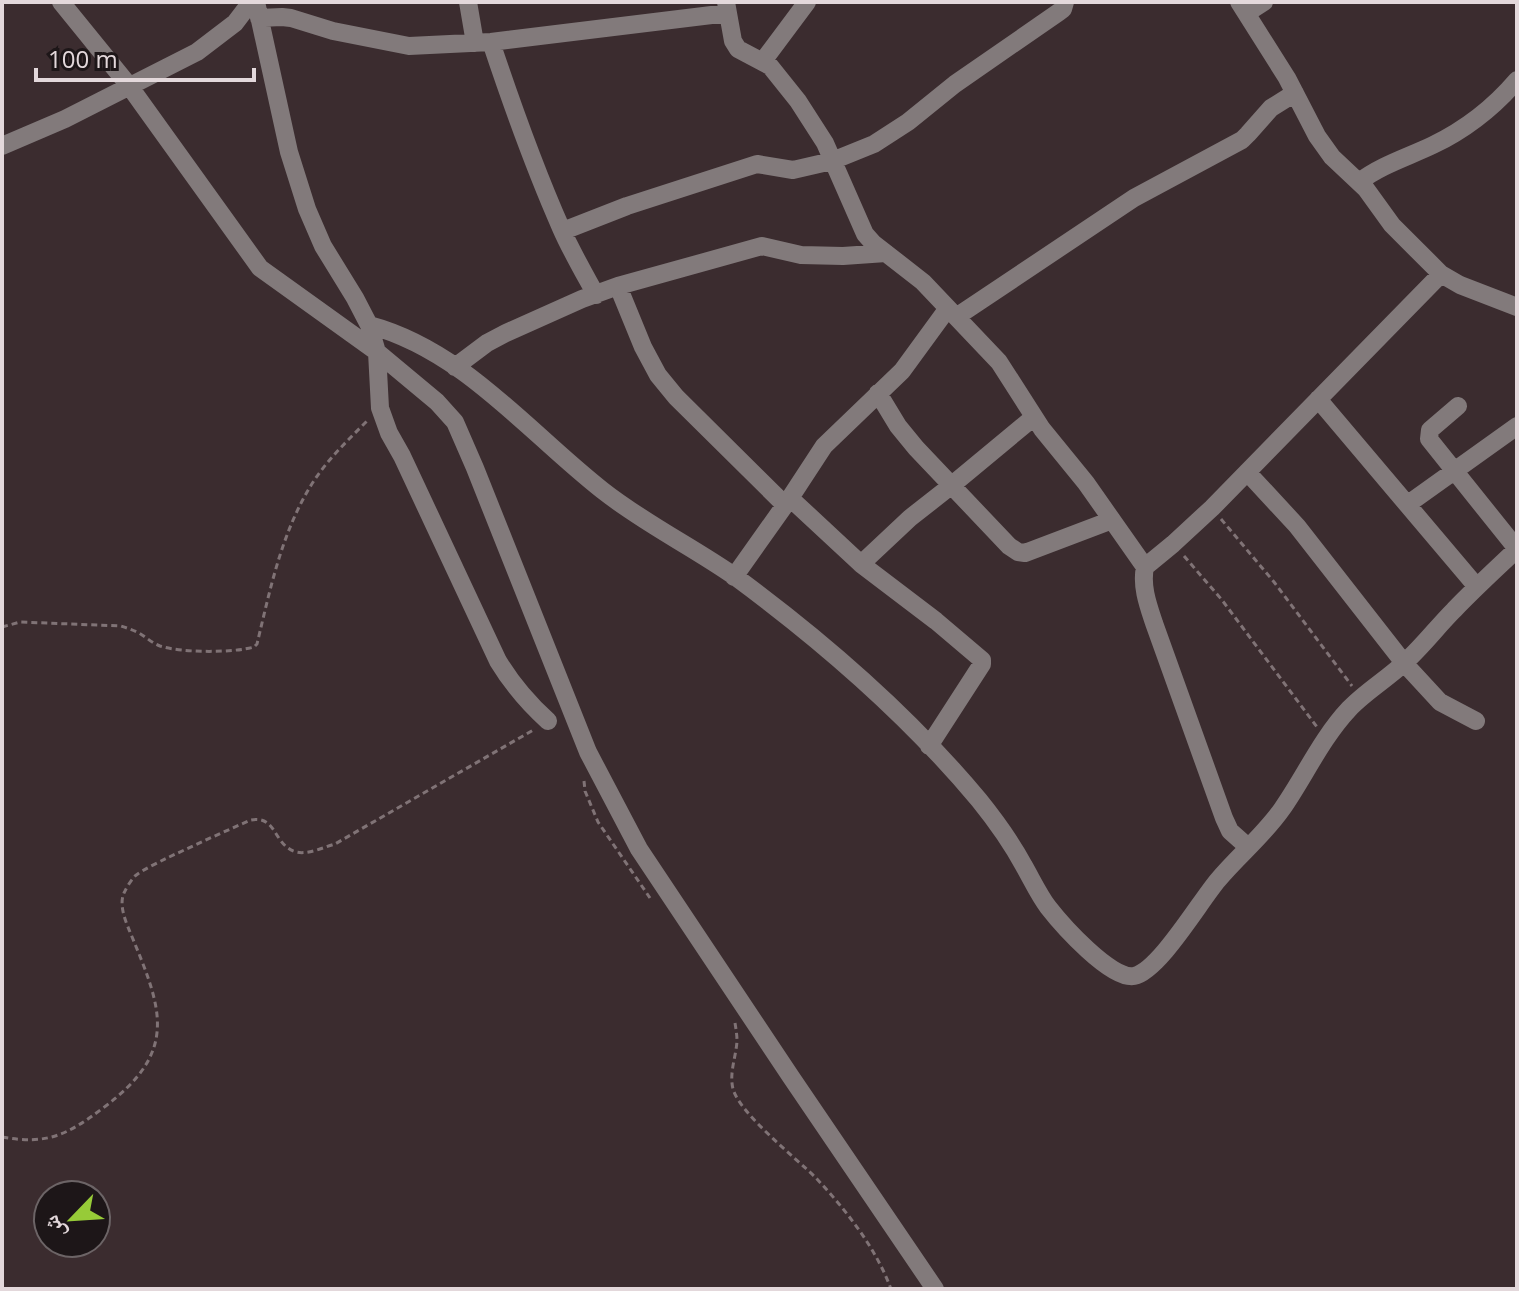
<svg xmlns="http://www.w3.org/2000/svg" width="1519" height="1291" font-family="'Open Sans','Noto Naskh Arabic',sans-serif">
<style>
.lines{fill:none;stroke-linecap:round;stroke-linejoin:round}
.path{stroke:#807376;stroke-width:3;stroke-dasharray:6 4;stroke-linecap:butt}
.minor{stroke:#827a7b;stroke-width:18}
</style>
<rect width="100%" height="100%" fill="#3b2c2f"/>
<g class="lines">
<path class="path" d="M1221 519 1274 582 1352 686
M1184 556 1222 600 1317 727
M2 627 20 622 121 626C127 628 133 630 139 633 146 637 152 643 160 646 181 653 233 653 254 647L257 644C270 590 281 535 310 487 325 462 346 442 367 421
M584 781 585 791 598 822 650 898
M735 1023C736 1029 737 1035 737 1041 736 1057 729 1073 733 1089 740 1114 796 1158 816 1178 846 1210 876 1248 891 1289
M2 1137C48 1145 67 1135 103 1108 180 1051 162 1009 130 932 125 920 118 903 125 891 127 887 131 880 135 876 144 869 157 863 167 858 195 845 223 832 251 820 277 815 273 845 296 852 308 855 324 847 335 844L535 729"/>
<path class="minor" d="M61 2 130 87 260 268 377 352 437 402 455 422 475 468 588 752 639 849 791 1077 935 1289
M256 2 289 152 307 209 323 246 355 298 369 325 377 352 380 408 389 433 402 456 498 661C512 684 528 703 548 721
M468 2 475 43
M726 2 733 41 738 49 770 66 798 101 825 143 865 234 873 243 923 282 999 362 1042 429 1086 483 1145 567
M1239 2 1287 78 1317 136 1332 157 1366 189 1392 225 1441 274 1460 285 1517 307
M1247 13 1264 2
M259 18 282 17 291 18 333 31 409 46 491 42 728 13
M491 42C512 105 534 167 561 228 571 251 584 273 596 295
M763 61 807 2
M2 146 65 119 197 52 235 23 251 2
M1359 182C1381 165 1408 157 1433 145 1464 130 1494 107 1517 80
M563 231 627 206 757 164 793 170 832 161 874 144 908 122 955 84 1059 12 1063 9 1065 2
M618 286 643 347 658 375 676 397 785 505
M956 317 1134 198 1242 140 1248 134 1271 108 1295 93
M369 325C463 350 528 432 602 490 645 524 693 547 737 578 825 643 909 716 979 800 996 821 1011 842 1024 866 1032 880 1039 895 1048 907 1062 925 1111 980 1134 976 1159 971 1200 901 1218 880 1238 856 1264 835 1282 809 1305 776 1321 739 1349 709 1365 692 1387 679 1404 663 1422 647 1437 627 1454 610 1474 589 1496 569 1517 549
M455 367 487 343 506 333 582 299 618 286 762 246 801 255 843 256 886 253
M878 393 898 426 916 448 1009 546 1018 552 1025 553 1112 520
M1318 399 1477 587
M1458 406 1430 430 1429 439 1517 549
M1247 472 1297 526 1404 663 1440 702 1476 721
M790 498 861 564 936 621 982 660V664L929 746
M1408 504 1517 426
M861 564 910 518 952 485 1034 417
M734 577 790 498 824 446 902 371 948 308
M1248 847 1230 831 1224 818 1154 623C1148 605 1141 586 1145 567L1173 544 1212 508 1441 274"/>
</g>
<rect width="1519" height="1291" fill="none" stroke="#e3d8db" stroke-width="8"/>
<g transform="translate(72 1219) rotate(245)"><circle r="38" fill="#1d1618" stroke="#6c6466" stroke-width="2"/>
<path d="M0-6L14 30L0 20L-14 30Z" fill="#97cb38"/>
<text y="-12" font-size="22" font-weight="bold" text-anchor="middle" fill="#e3d8db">ش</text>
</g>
<path d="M36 68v12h218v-12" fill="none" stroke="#e3d8db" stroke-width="4"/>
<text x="48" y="68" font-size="24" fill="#e3d8db" stroke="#1d1618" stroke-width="6" paint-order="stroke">100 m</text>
</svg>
